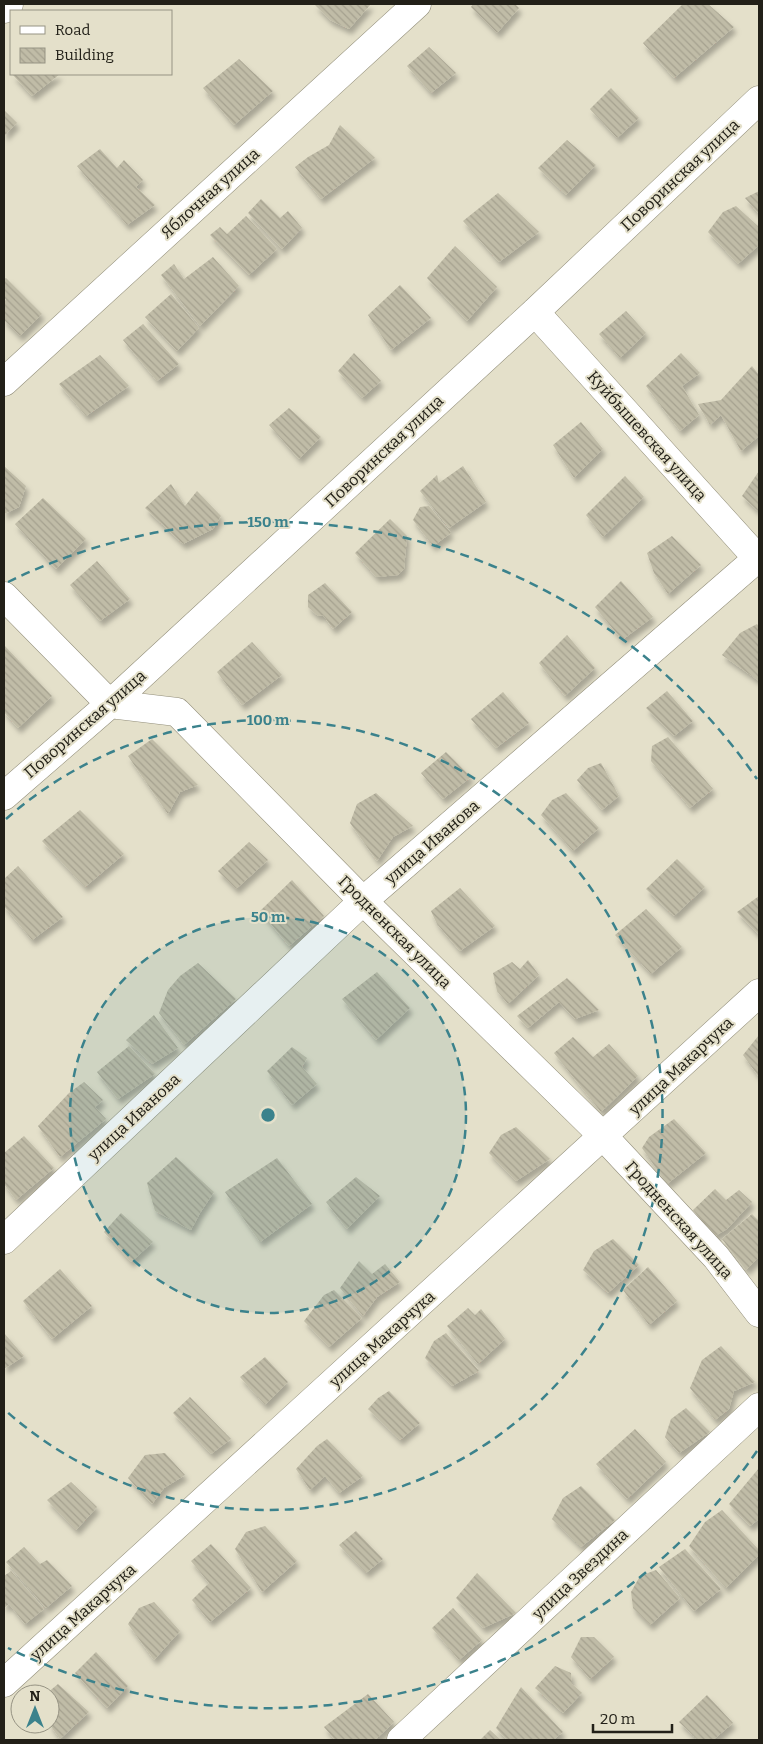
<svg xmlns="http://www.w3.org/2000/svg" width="763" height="1744" font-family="Bitter,serif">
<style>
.building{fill:url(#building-back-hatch);filter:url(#shadow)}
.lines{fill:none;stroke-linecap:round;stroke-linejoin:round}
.minor-casing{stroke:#928e7a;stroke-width:29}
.minor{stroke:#fff;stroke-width:28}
.ring{fill:none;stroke:#3b828c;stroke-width:2.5;stroke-dasharray:9 6}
.labels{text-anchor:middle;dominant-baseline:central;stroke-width:4;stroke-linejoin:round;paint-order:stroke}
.street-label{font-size:16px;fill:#222018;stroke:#e4e0ca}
.centre{fill:#3b828c;stroke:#e4e0ca;stroke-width:2.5}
.ring-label{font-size:15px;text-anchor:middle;font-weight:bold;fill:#3b828c;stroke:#e4e0ca;stroke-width:4;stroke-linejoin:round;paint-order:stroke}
</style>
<defs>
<pattern id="building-back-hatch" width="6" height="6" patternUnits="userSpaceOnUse" patternTransform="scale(1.25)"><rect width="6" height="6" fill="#c0bca7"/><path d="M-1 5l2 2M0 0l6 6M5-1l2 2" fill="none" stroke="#a5a18f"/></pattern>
<filter id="shadow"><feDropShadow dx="3" dy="5.5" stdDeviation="2.5" flood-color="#0004"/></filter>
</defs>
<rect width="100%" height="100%" fill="#e4e0ca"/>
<path class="building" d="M314 4H371L349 29 330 20Z
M473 4H515L519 8 497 33 471 7Z
M683 4H708L734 27 674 78 643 43Z
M429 47 456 73 431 93 407 66Z
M239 59 273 91 234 125 203 88Z
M12 74H60L32 96Z
M611 88 639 118 617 138 590 109Z
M4 110 17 123 4 136Z
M340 125 375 158 321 199 295 167 308 157 329 145Z
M567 140 596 165 566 195 538 168Z
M100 149 117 168 124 160 143 180 136 187 155 205 127 225 77 166Z
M759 191V214L745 198Z
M498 193 539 232 499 262 463 221Z
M261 199 280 218 288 211 302 228 282 249 248 213Z
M736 206 759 227V245L738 264 708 232 723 212Z
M246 216 277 249 249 275 210 235 220 227 227 234Z
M455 246 497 287 467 321 427 278Z
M213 257 239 286 200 326 161 275 174 264 184 279Z
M6 278 42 314 20 336 4 320V301L6 300 4 297V279Z
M400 285 431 318 391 350 368 315Z
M171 294 199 328 177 351 145 317Z
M626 311 646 333 620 358 599 334Z
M143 324 179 364 157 381 123 340Z
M354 353 381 381 362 398 338 371Z
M681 353 700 373 682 386 699 415 680 431 646 386Z
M100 355 129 386 86 416 59 384Z
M752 366 759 375V436L741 451 721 415 710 425 698 404 721 400Z
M289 408 321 437 299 459 269 425Z
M581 422 603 449 574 478 553 445Z
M4 466 26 486 19 507 4 514Z
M463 466 486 502 449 528 420 491 437 475 439 483Z
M759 471V512L742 496Z
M625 476 644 497 603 537 586 515Z
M171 484 185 506 197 491 221 516 213 529 183 544 145 508Z
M43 498 86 539 56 569 15 524Z
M429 506 451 533 433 546 413 520 420 507Z
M390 519 407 536 404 569 398 575 376 577 355 553Z
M672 536 701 565 668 594 654 573 647 553Z
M97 561 130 599 100 621 70 585Z
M621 581 653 617 622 640 595 607Z
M325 583 352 612 333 629 323 615 318 616 308 607V595Z
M757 624 759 627V681L722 655 740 633Z
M567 635 595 668 565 696 539 663Z
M252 642 282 675 242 705 217 672Z
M4 645 52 696 18 728 4 712Z
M667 691 693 721 674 736 646 708Z
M503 692 529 723 496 748 471 719Z
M668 737 713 789 690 808 651 761 652 746Z
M152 739 198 785 180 792 168 814 128 756Z
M446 752 471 777 443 799 421 773Z
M601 763 619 796 602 810 577 780 588 768Z
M376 793 413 826 393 837 377 861 350 823 357 804Z
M566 793 599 828 573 851 541 815 552 800Z
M80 810 124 854 85 887 42 841Z
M249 842 268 860 236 889 218 871Z
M677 859 705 887 674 916 646 889Z
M18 866 63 917 32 940 4 906V879Z
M292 880 324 916 289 946 260 911Z
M460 888 495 926 460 951 437 924 431 911Z
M759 896V935L737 912Z
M646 909 682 947 651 974 615 935Z
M528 960 539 975 508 1004 497 991 493 973 512 962 520 969Z
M198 963 236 999 184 1045 159 1013 168 990 180 976Z
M377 972 410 1008 376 1040 342 999Z
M567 978 599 1010 575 1019 559 1002 528 1028 517 1016Z
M154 1015 178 1048 152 1064 126 1040Z
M759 1035V1077L743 1055Z
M573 1037 593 1057 609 1044 638 1076 601 1112 554 1053Z
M129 1046 155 1074 118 1099 97 1072Z
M292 1047 307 1058 302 1067 317 1084 292 1105 267 1071Z
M84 1082 103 1100 95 1107 106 1119 60 1157 38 1126 69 1093Z
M674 1119 706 1153 667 1184 642 1148 649 1137Z
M516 1127 550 1159 516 1181 489 1153 501 1135Z
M24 1136 54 1168 16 1200 4 1184V1153Z
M176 1157 214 1192 200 1213 191 1230 155 1211 147 1183Z
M277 1158 312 1204 260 1242 225 1192Z
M356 1177 380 1196 347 1229 326 1202Z
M715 1189 726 1200 739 1190 752 1202 727 1229 715 1236 693 1210Z
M121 1213 153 1242 131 1262 104 1232Z
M752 1214 759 1221V1257L746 1270 722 1239Z
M613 1239 639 1265 608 1293 583 1270 594 1251Z
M359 1261 372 1274 385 1264 400 1282 377 1297 363 1316 340 1288Z
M648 1267 677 1301 649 1325 623 1290Z
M60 1269 92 1306 52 1339 23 1301Z
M334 1290 362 1318 329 1347 304 1321 324 1295Z
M468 1308 475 1315 481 1309 505 1339 478 1364 447 1326Z
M4 1333 24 1356 4 1369Z
M446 1333 479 1371 452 1386 425 1358 434 1341Z
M721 1346 755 1382 734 1391 729 1409 715 1420 690 1388 702 1360Z
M265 1357 288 1382 265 1405 240 1377Z
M389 1391 420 1423 400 1440 368 1409 378 1398Z
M190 1397 231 1439 211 1454 173 1413Z
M686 1408 710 1432 679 1453 665 1437 671 1419Z
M635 1429 666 1462 627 1499 596 1464Z
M327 1439 363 1476 339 1493 325 1476 310 1490 296 1469 317 1446Z
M165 1453 185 1475 164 1488 152 1504 128 1478 145 1455Z
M759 1468V1519L750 1526 729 1504Z
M71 1482 97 1507 76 1530 47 1500Z
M581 1486 615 1520 581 1547 552 1519 563 1498Z
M722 1510 759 1550V1555L726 1588 689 1546 705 1522Z
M265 1526 297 1561 262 1592 235 1549 246 1532Z
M356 1531 383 1559 366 1573 339 1545Z
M211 1544 251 1588 210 1622 192 1600 209 1583 191 1561Z
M24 1547 40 1564 47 1560 72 1586 46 1608 6 1562Z
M685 1549 721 1589 694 1611 659 1567Z
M656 1570 680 1598 650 1625 633 1608 631 1592 640 1576Z
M11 1571 44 1609 25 1624 9 1604 4 1608V1576Z
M477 1573 516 1613 483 1628 456 1598Z
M154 1602 180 1631 154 1660 128 1624 139 1608Z
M453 1608 482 1640 459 1660 432 1628Z
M581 1637H594L614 1657 590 1679 571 1657Z
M96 1652 128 1686 107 1708 75 1673Z
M555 1666 571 1673 572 1684 582 1693 563 1713 535 1688Z
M58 1684 89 1712 60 1739 50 1725V1694H46Z
M521 1687 563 1732 553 1740H507L496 1728Z
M368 1694 394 1722 375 1740H335L324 1727Z
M707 1695 733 1723 713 1740H698L679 1722Z
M490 1730 501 1740H480Z"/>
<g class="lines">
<g class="minor-casing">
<path id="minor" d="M4 9 9 4
M535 312 759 560
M4 382 417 4
M4 596 110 704 177 712 363 901 604 1137 716 1257 759 1313
M4 796 110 704 535 312 759 100
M4 1240 363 901 759 557
M4 1683 759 993
M401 1740 759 1407"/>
</g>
<use href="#minor" class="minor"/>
</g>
<circle cx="268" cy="1115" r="198" fill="#3b828c" fill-opacity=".12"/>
<g class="ring">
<circle cx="268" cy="1115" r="198"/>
<path d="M6 819A395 395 0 1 1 6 1411"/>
<path d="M757 1451A593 593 0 0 1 8 1648M8 582A593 593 0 0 1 757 779"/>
</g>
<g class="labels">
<g class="street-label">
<text transform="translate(680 175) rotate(-43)">Поворинская улица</text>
<text transform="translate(210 193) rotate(-42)">Яблочная улица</text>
<text transform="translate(647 436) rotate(48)">Куйбышевская улица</text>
<text transform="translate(384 451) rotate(-43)">Поворинская улица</text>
<text transform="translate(85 724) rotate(-41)">Поворинская улица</text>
<text transform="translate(432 842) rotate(-41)">улица Иванова</text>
<text transform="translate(395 932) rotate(45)">Гродненская улица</text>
<text transform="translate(681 1066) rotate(-43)">улица Макарчука</text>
<text transform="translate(134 1117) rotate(-43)">улица Иванова</text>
<text transform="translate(679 1220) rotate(48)">Гродненская улица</text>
<text transform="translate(382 1339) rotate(-42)">улица Макарчука</text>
<text transform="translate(580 1574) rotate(-43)">улица Звездина</text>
<text transform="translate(83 1612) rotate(-42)">улица Макарчука</text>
</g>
</g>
<circle cx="268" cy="1115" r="8" class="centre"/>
<g class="ring-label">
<text x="268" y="527">150 m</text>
<text x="268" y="725">100 m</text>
<text x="268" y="922">50 m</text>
</g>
<rect width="763" height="1744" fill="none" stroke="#222018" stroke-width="10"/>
<rect x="10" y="10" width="162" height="65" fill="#e4e0ca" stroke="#969383"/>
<rect x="20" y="26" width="25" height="8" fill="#ffffff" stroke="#969383"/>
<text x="55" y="35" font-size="15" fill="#222018">Road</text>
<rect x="20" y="48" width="25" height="15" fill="url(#building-back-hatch)" stroke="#969383"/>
<text x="55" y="60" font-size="15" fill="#222018">Building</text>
<g transform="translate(35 1709)"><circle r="24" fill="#e4e0ca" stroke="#969383"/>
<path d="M0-4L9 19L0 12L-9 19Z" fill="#3b828c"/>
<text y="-8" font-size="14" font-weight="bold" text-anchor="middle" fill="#222018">N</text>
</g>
<path d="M593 1724v8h79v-8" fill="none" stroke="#222018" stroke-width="2.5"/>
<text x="600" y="1724" font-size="15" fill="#222018" stroke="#e4e0ca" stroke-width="4" paint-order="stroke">20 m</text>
</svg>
